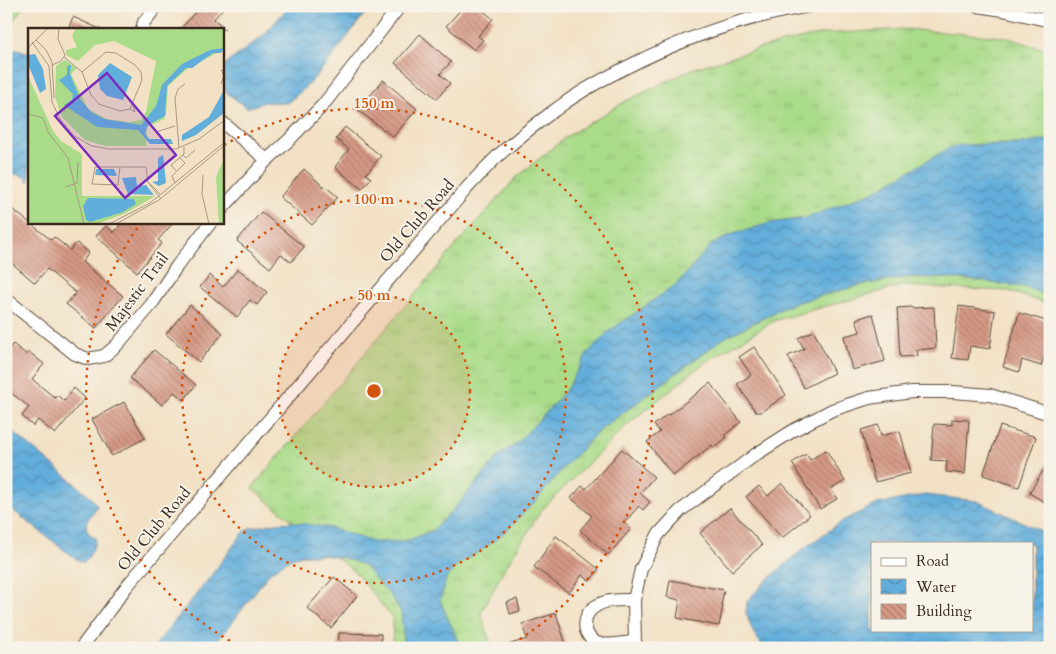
<svg xmlns="http://www.w3.org/2000/svg" width="1056" height="654" font-family="Cardo,serif">
<style>
.grass{fill:url(#grass-tufts);stroke:#728254}
.green{fill:#aadb89;stroke:#728254}
.water{fill:url(#water-waves);stroke:#4e6c7c;fill-rule:evenodd}
.building{fill:url(#building-back-hatch)}
.lines{fill:none;stroke-linecap:round;stroke-linejoin:round}
.street-casing{stroke:#564537;stroke-width:14}
.street{stroke:#fff;stroke-width:12}
.ring{fill:none;stroke:#d7540e;stroke-width:2.5;stroke-dasharray:2.5 5}
.labels{text-anchor:middle;dominant-baseline:central;stroke-width:4;stroke-linejoin:round;paint-order:stroke}
.street-label{font-size:16px;fill:#3b2a1e;stroke:#f7f3e8}
.inset-road{fill:none;stroke:#a99882;stroke-width:1}
.view{fill:#7b2cbf;fill-opacity:0.15;stroke:#7b2cbf;stroke-width:2.5}
.inset-edge{fill:none;stroke:#3b2a1e;stroke-width:2.5}
.centre{fill:#d7540e;stroke:#f7f3e8;stroke-width:2.5}
.ring-label{font-size:15px;text-anchor:middle;font-weight:bold;fill:#d7540e;stroke:#f7f3e8;stroke-width:4;stroke-linejoin:round;paint-order:stroke}
</style>
<defs>
<pattern id="grass-tufts" width="24" height="20" patternUnits="userSpaceOnUse" patternTransform="scale(1.25)"><rect width="24" height="20" fill="#aadb89"/><path d="M3 7l-1-3M5 7V3M7 7l1-3M15 17l-1-3M17 17v-4M19 17l1-3" fill="none" stroke="#93bc76"/></pattern>
<pattern id="water-waves" width="16" height="10" patternUnits="userSpaceOnUse" patternTransform="scale(1.25)"><rect width="16" height="10" fill="#62aedb"/><path d="M0 5q4-4 8 0t8 0" fill="none" stroke="#528eb1"/></pattern>
<pattern id="building-back-hatch" width="6" height="6" patternUnits="userSpaceOnUse" patternTransform="scale(1.25)"><rect width="6" height="6" fill="#d69986"/><path d="M-1 5l2 2M0 0l6 6M5-1l2 2" fill="none" stroke="#af7d6d"/></pattern>
</defs>
<rect width="100%" height="100%" fill="#f7f3e8"/>
<filter id="ink" filterUnits="userSpaceOnUse"><feTurbulence type="fractalNoise" baseFrequency=".02" numOctaves="2"/><feDisplacementMap in="SourceGraphic" scale="10" xChannelSelector="R" yChannelSelector="G"/><feConvolveMatrix kernelMatrix="1 2 1 2 8 2 1 2 1" color-interpolation-filters="sRGB"/></filter>
<filter id="wash" filterUnits="userSpaceOnUse"><feTurbulence type="fractalNoise" baseFrequency=".0096" numOctaves="4" result="noise"/><feDisplacementMap in="SourceGraphic" scale="20" xChannelSelector="R" yChannelSelector="G"/><feGaussianBlur stdDeviation="1.12" result="paint"/><feColorMatrix in="noise" values="0 0 0 0 0 0 0 0 0 0 0 0 0 0 0 0 0 1.4 0 .05"/><feComposite in="paint" operator="in"/></filter>
<g filter="url(#wash)">
<rect width="100%" height="100%" fill="#f2e1c5"/>
<path class="grass" d="M904 29 1005 37 1050 51V305L1009 291 901 286 776 320 704 363 627 425 541 511 503 571 481 613 492 648H392L393 619 358 575 252 488 459 242 517 177 567 136 626 101 692 69 761 48 821 34Z"/>
<path class="green" d="M6 6H25L6 29Z"/>
<path class="water" d="M289 6H371C344 39 321 78 287 103L265 102 247 108 223 90V66L264 35Z
M18 49 29 53V182L23 176 15 174 6 181V53Z
M1050 139V296L1024 287 962 279 911 277 861 285 791 304 724 338 600 430 565 466 536 501 507 530 485 548 457 565 447 577 440 600 461 648H402L403 635 401 612 391 596 363 565 344 558 323 555H302L291 558 270 572 226 631 210 648H153L207 581 242 534 250 528 277 523 293 522 331 528 374 542 402 541 412 539 433 530 459 503 499 456 517 443 553 405 566 390 587 354 608 332 674 286 685 275 711 245 730 235 770 223 806 218 873 192 949 148 961 145 1021 144Z
M6 426 89 495 96 504 97 507C92 514 81 524 89 533 90 535 93 536 96 538 94 548 91 555 83 563L72 556 6 505Z
M925 495 977 501 1050 535V648H764L753 632 746 613 747 601 766 581 803 549 844 520 877 504ZM872 543H1032V630H872Z"/>
<g id="blocks">
<path class="building" d="M200 6H225L214 19 225 29H181Z
M464 6H478L493 19 478 36 483 40 474 50 446 26Z
M73 17 100 29H68Z
M420 34 451 62 440 74 450 83 437 99 395 63Z
M383 80 417 109 393 137 358 110Z
M345 127 381 156 366 174 371 178 362 189 335 167 349 149 336 139Z
M304 169 325 188 326 187 338 197 312 225 280 197Z
M6 204 51 240 54 237 70 250 77 243 89 253 82 262 123 296 96 328 66 304 76 293 47 269 35 283 6 258Z
M261 212 304 247 291 262 281 254 270 268 237 241Z
M122 222H174L158 240 162 243 137 272 96 236 106 226 114 233Z
M238 269 267 292 257 305 250 300 237 317 200 287 210 275 223 287Z
M190 305 223 333 199 362 166 334Z
M959 306 995 311 990 349 970 346 968 360 952 358Z
M911 307V308L934 307 936 348 916 350 917 356 900 357 897 308Z
M1019 313 1050 322V338L1041 366 1022 360 1019 372 1003 367Z
M873 314 885 361 852 370 844 336 860 332 856 319Z
M814 331 834 373 804 388 788 356 804 349 798 338Z
M13 344 27 355 29 352 44 364 32 379 55 398 57 395 64 401 74 388 85 398 55 434 38 420 33 426 22 416 29 407 6 389V352Z
M754 347 786 395 761 412H756L737 384 751 375 739 357Z
M154 350 196 385 184 400 174 392 162 405 130 378Z
M710 383 741 422 725 435 727 437 714 448 712 445 673 476 647 442 660 432 654 425 668 414 669 415Z
M124 402 145 438 112 456 92 419Z
M952 419 969 420 965 474 946 472 947 461 931 460 934 424 952 425Z
M878 425 881 436 900 431 911 473 875 482 861 430Z
M1000 426 1036 437 1019 487 983 475Z
M622 449 654 477 640 493 650 502 643 510 639 506 624 523 631 529 608 555 580 530 592 516 571 498 582 486 586 489Z
M826 450 845 481 831 489 837 499 820 509 792 463 806 454 810 460Z
M1050 460V505L1029 493Z
M782 483 810 515 782 538 746 497 759 486 768 496Z
M730 508 762 545 732 571 700 533Z
M556 536 599 569 590 581 582 575 569 593 534 567Z
M334 577 357 596 331 628 307 608Z
M670 580 724 590 721 606H723L719 626 677 618 680 600 667 597Z
M517 599 520 611 510 614 507 602Z
M556 613 567 648H508L507 645 527 639 522 624Z
M339 633 381 634V648H338Z"/>
</g>
</g>
<g filter="url(#ink)">
<use href="#blocks" fill-opacity="0" stroke="#564537" stroke-width="1"/>
<g class="lines">
<g class="street-casing">
<path id="street" d="M978 6 1003 10 1050 21
M142 29 144 22 157 6
M222 122 267 160
M222 209 267 160 289 140 323 105 400 6
M6 299 75 354 88 359 104 356 117 345 151 305 177 266 211 222
M634 600C621 600 607 599 596 606 580 615 582 640 601 644 610 646 626 642 635 642
M81 648 127 586 467 188C478 176 489 164 501 153 518 138 537 123 555 110 576 94 599 81 623 69 681 39 744 17 809 6
M638 648 635 642 634 600 641 569 658 535 680 511 755 455 794 430 832 410 869 398 912 392H953L990 395 1050 414"/>
</g>
<use href="#street" class="street"/>
</g>
</g>
<circle cx="374" cy="391" r="96" fill="#d7540e" fill-opacity=".12"/>
<g class="ring">
<circle cx="374" cy="391" r="96"/>
<circle cx="374" cy="391" r="192"/>
<path d="M243 648A288 288 0 0 1 140 224M224 145A288 288 0 1 1 505 648"/>
</g>
<g class="labels">
<g class="street-label">
<text transform="translate(417 221) rotate(-49)">Old Club Road</text>
<text transform="translate(137 292) rotate(-53)">Majestic Trail</text>
<text transform="translate(154 529) rotate(-50)">Old Club Road</text>
</g>
</g>
<g transform="translate(28 28)">
<rect width="196" height="196" fill="#f2e1c5"/>
<path d="M48 0H196V21L159 41 140 58 138 86 136 91 119 99 118 118H77L57 112 34 89 27 69 28 38 37 32 49 40 43 46 60 81 79 91 101 94 113 92 118 84 128 33 86 13 67 17 50 33 38 27V22L49 19 44 8ZM196 131V196H191L188 149Z" fill="#aadb89"/>
<path d="M0 48 25 103 33 113 54 126V168H127L98 185 69 196H0Z" fill="#aadb89"/>
<path d="M196 20 193 25H185L164 40H158L139 58 137 88 120 97 117 105 121 111H143L145 116H122L110 102 69 99 36 77 44 72 45 66 31 52 39 47V38L43 37 42 46 52 71 63 84 76 91 113 97 128 78 134 57 154 36 182 22ZM7 26 15 41 18 61 12 65 0 36V27ZM82 35 104 49 95 72 79 68 72 61 70 47ZM196 62V85L168 107 154 113V107L181 89ZM135 127 138 155 131 158 124 154 130 153V130ZM68 141H86L89 148 67 147ZM108 149 109 158 118 157 126 167 100 166 94 150ZM60 170 106 171 108 176 95 184 62 194 58 192 55 178Z" fill="#62aedb"/>
<path class="inset-road" d="M8 12 18 22 24 34 26 70M4 14 21 38 24 74 32 91 46 108 64 118 81 121H148L171 111 197 92M0 20 20 0M36 29 54 44 63 67 71 76 92 83 102 81 107 84 105 78M24 37 33 33 37 27 30 11 31 0M54 44 78 24 88 25 107 37 113 44 114 52 102 81M193 56 195 50 196 48V43L193 42 196 47M0 86 15 90 20 104 40 130 56 196M128 104 147 98M151 120 147 70 150 61 157 56M155 127 158 130 167 122M92 139 90 157 64 156 67 139H118L120 154 133 171M148 143 143 137 156 126V119M175 147 174 166 181 196M121 155 133 167M147 155 144 148 157 135 152 130M37 159 49 155 50 134M81 196 122 175 197 114M88 196 131 172 197 117"/>
<path class="view" d="M79 45 148 127 97 170 27 88Z"/>
<rect width="196" height="196" class="inset-edge"/>
</g>
<circle cx="374" cy="391" r="8" class="centre"/>
<g class="ring-label">
<text x="374" y="108">150 m</text>
<text x="374" y="204">100 m</text>
<text x="374" y="300">50 m</text>
</g>
<rect width="1056" height="654" fill="none" stroke="#f7f3e8" stroke-width="25"/>
<rect x="871" y="542" width="162" height="90" fill="#f7f3e8" stroke="#aca397"/>
<rect x="881" y="558" width="25" height="8" fill="#ffffff" stroke="#aca397"/>
<text x="916" y="566" font-size="15" fill="#3b2a1e">Road</text>
<rect x="881" y="579" width="25" height="15" fill="url(#water-waves)" stroke="#aca397"/>
<text x="916" y="592" font-size="15" fill="#3b2a1e">Water</text>
<rect x="881" y="604" width="25" height="15" fill="url(#building-back-hatch)" stroke="#aca397"/>
<text x="916" y="616" font-size="15" fill="#3b2a1e">Building</text>
</svg>
